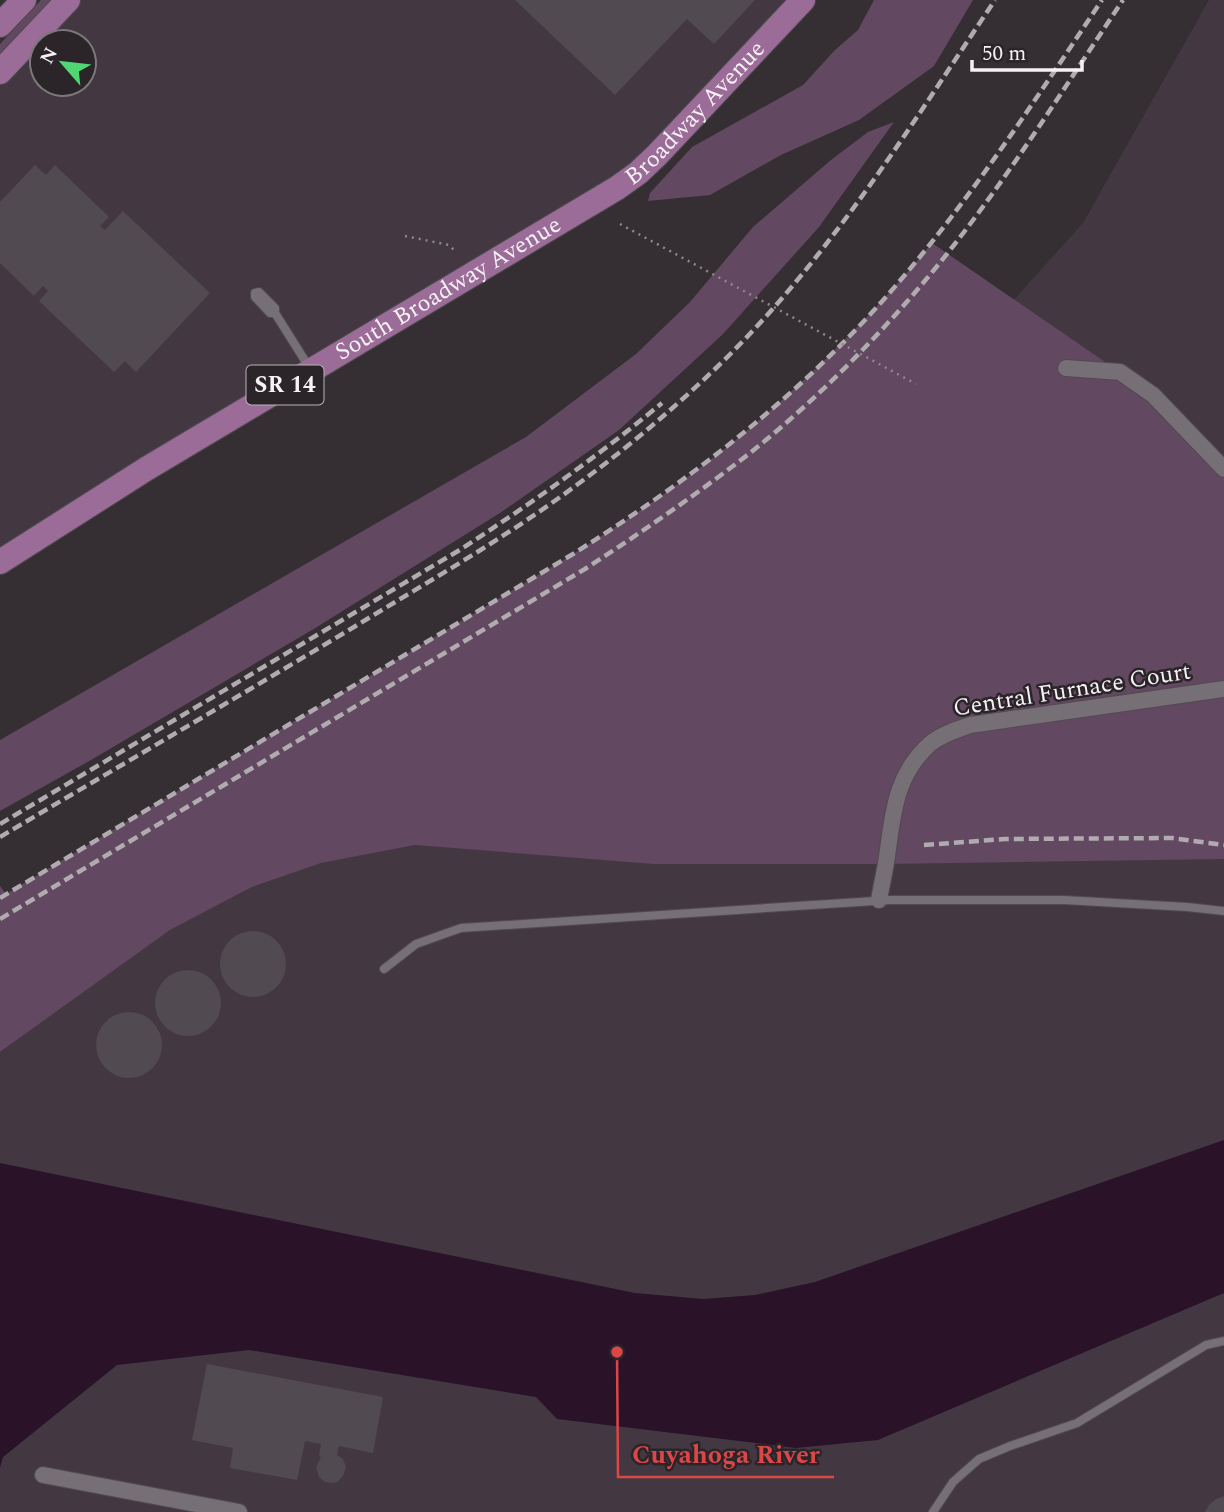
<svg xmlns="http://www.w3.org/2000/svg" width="1224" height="1512" font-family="Spectral,serif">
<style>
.built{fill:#433842;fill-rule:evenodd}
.green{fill:#624860}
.water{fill:#2a1229}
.building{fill:#514a50}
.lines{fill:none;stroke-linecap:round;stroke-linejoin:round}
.service-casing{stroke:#504b50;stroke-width:10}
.minor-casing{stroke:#504b50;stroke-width:18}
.primary-casing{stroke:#504b50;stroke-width:26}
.path{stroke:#8d888c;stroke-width:2.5;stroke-dasharray:2 5;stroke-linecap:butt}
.service{stroke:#766f75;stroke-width:8}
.minor{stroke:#766f75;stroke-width:16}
.primary{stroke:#9a6c97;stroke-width:24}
.rail{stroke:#b0abaf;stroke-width:4.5;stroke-dasharray:10 5;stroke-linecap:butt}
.path-bridge{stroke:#8d888c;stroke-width:2.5;stroke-dasharray:2 5;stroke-linecap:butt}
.labels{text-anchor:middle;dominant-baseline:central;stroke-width:5;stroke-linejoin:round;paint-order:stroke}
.shield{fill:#2b252a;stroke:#b8b4b7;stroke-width:2}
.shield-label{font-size:23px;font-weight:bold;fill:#f5f1f4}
.street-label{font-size:24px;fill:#f5f1f4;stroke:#2b252a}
.leader{fill:none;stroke:#db4647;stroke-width:2.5}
.callout-dot{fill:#db4647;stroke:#2b252a;stroke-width:2.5}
.callout-label{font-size:26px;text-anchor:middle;font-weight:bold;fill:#db4647;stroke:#2b252a;stroke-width:5;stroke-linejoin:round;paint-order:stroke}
</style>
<rect width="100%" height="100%" fill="#352f34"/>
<path class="built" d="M68 0H803L657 155 0 562V72ZM42 42H84V84H42Z
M1209 0H1224V1512H0V1467L3 1457 117 1365 0 1245V1052L170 930 252 887 320 863 415 845 654 863 804 533 1083 223Z"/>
<path class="green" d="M41 0H52L0 55V44Z
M874 0H973L934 66 859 120 781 155 710 195 648 201 650 193 692 147 803 85 835 50 858 30Z
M894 122 819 227 723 334 619 430 500 513 312 630 91 760 0 811V740L526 437 636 354 690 302 753 227 831 160 868 132Z
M932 243 1153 395 1224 469V859L886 864H654L415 845 321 863 252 887 170 930 0 1052V886L6 894 573 554C632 517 690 478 744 433 813 375 875 312 932 243Z"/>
<path class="water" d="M1224 1140V1293L878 1440 796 1448 557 1419 536 1397 249 1350 117 1365 3 1457 0 1467V1163L635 1293 703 1299 755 1295 815 1282Z"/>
<path class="building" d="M515 0H755L714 44 687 19 615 95Z
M35 165 46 175 55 165 109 217 100 226 105 230 123 211 210 293 136 372 125 361 114 372 39 301 48 291 43 286 34 296 0 263V202Z
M220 964a33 33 0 1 1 66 0a33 33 0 1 1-66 0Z
M155 1003a33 33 0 1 1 66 0a33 33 0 1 1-66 0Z
M96 1045a33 33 0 1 1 66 0a33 33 0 1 1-66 0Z
M207 1364 383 1397 373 1453 339 1446 337 1455 343 1459 346 1467 343 1476 337 1482 331 1483 325 1482 319 1477 316 1467 321 1457 319 1456 321 1444 305 1441 297 1480 230 1468 233 1448 192 1440Z
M1224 1496V1512H1205L1209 1505 1216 1499Z"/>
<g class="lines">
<g class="service-casing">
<path id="service" d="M255 293 259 292 275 308V313L309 367
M255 293V297L270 313H275
M384 969 416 944 461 928 890 900H1064L1187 907 1224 911
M933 1512 953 1482 979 1459 1010 1446 1077 1423 1206 1345 1224 1341"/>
</g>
<g class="minor-casing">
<path id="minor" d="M1066 368 1120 372 1153 395 1224 469
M879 900C881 888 884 875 886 863 893 818 893 776 931 743 942 734 956 730 970 725L1224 689
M43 1475 239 1512"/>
</g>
<g class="primary-casing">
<g id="primary">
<path d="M0 25 24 0"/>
<path d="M0 72 68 0"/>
<path id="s1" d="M0 562 146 469 617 188 638 173 657 155 803 0"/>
</g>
</g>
<path class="path" d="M405 236 449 245 456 252"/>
<use href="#service" class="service"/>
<use href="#minor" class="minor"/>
<use href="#primary" class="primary"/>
<path class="rail" d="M0 824 458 551C529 505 597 457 662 403
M0 837C118 767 236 698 354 627 429 581 507 537 578 484 626 449 672 410 715 369 827 262 909 128 995 0
M924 845 1005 839 1172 838 1224 845
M0 898 573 554C685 483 787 406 876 308 962 213 1031 106 1102 0
M0 919 585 569C642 532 697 494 750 453 824 394 896 319 954 245 1015 167 1068 82 1123 0"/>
<path class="path-bridge" d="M620 224 916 384"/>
</g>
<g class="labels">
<rect class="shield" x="246.5" y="365.5" width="77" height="39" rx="5"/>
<g class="shield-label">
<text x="285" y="385">SR 14</text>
</g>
<g class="street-label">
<text stroke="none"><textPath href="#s1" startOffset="830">Broadway Avenue</textPath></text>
<text stroke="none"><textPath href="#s1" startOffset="525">South Broadway Avenue</textPath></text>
<text transform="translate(1072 690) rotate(-9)">Central Furnace Court</text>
</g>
</g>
<path class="leader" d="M617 1352L618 1477H834"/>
<circle class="callout-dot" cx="617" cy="1352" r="7"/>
<g class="callout-label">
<text x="726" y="1463">Cuyahoga River</text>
</g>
<g transform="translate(63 63) rotate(298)"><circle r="33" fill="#2b252a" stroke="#7c777b" stroke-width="2"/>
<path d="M0-5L12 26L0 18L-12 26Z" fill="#51d674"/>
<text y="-10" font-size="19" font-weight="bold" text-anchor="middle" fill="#f5f1f4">N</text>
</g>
<path d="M972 60v10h110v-10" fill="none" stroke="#f5f1f4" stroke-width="3.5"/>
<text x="982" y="60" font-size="21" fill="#f5f1f4" stroke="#2b252a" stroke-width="5" paint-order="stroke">50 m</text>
</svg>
